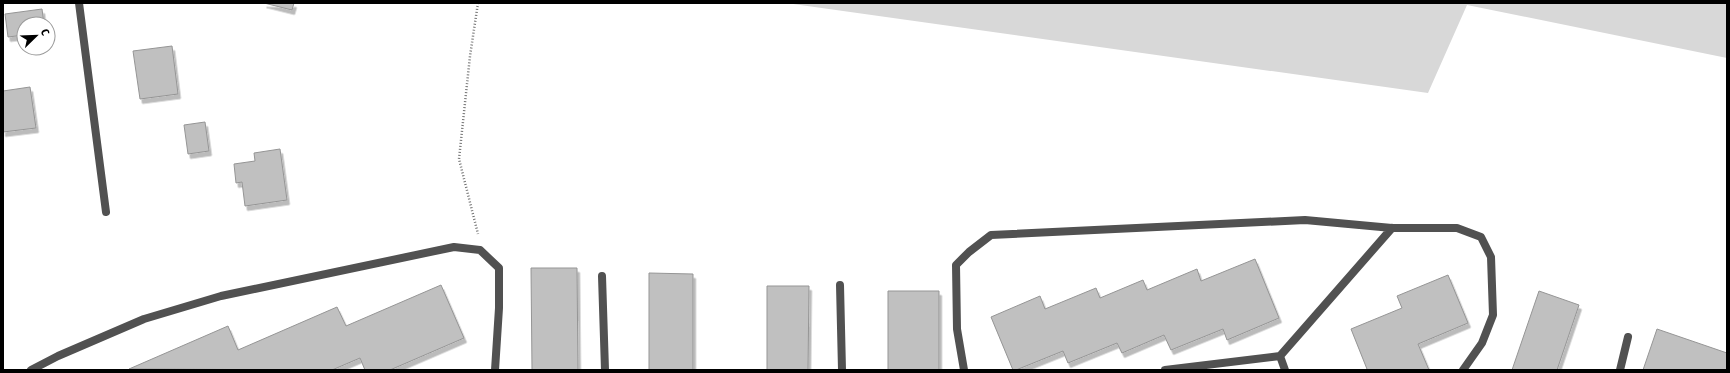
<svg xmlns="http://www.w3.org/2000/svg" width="1730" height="373" font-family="'Fira Sans Condensed',sans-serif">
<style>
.green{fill:#d8d8d8}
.building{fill:#c0c0c0;stroke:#959595;filter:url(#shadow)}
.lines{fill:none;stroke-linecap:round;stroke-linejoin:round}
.path{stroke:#737373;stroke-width:2.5;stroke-dasharray:1 2;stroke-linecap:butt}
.lane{stroke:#515151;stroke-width:8}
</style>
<defs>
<filter id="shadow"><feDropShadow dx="2.5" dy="4.5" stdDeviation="0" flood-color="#0004"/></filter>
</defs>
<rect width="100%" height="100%" fill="#fff"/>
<path class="green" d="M786 3H1727V58L1467 5 1428 93Z"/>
<path class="building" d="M264 3H294L292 10Z
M42 9 44 24H24V35L8 37 5 14Z
M172 46 178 94 140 99 133 51Z
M30 87 36 128 3 132V91Z
M205 122 209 151 188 154 184 125Z
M280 149 287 200 245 206 242 182 236 183 234 164 255 161 254 153Z
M1255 259 1279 318 1227 340 1223 329 1171 350 1164 335 1122 353 1117 343 1068 363 1063 351 1016 370H1013L991 317 1040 296 1045 309 1096 288 1100 298 1143 280 1147 290 1197 269 1201 281Z
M531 268H577L578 370H532Z
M649 273 693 274V370H649Z
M1448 275 1468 323 1418 344 1429 370H1365L1367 369 1351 329 1402 308 1397 296Z
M441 285 464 338 390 370H365L360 358 332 370 129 369 228 326 238 350 337 307 346 326Z
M767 286H809L808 370H767Z
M888 291H939V370H888Z
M1539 291 1579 305 1557 370H1512Z
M1657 329 1727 353V370H1643Z"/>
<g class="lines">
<path class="path" d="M478 3 470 56 459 159 478 234"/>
<path class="lane" d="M79 3 106 212
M602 276 605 370
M840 285 842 370
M31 370 58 356 144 319 221 296 454 247 480 250 499 268V308L495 370
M964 370 957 329 956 265 969 252 991 235 1305 220 1392 228H1457L1481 237 1491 257 1493 315 1482 343 1463 370
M1165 370 1280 356
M1285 370 1280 356 1392 228
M1620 370 1628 337"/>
</g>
<rect width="1730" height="373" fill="none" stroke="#000000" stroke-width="8"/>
<g transform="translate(36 36) rotate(67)"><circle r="19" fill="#ffffff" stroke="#999999"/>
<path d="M0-3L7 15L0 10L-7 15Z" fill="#000000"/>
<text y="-6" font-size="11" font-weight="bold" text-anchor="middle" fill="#000000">С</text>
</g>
</svg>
